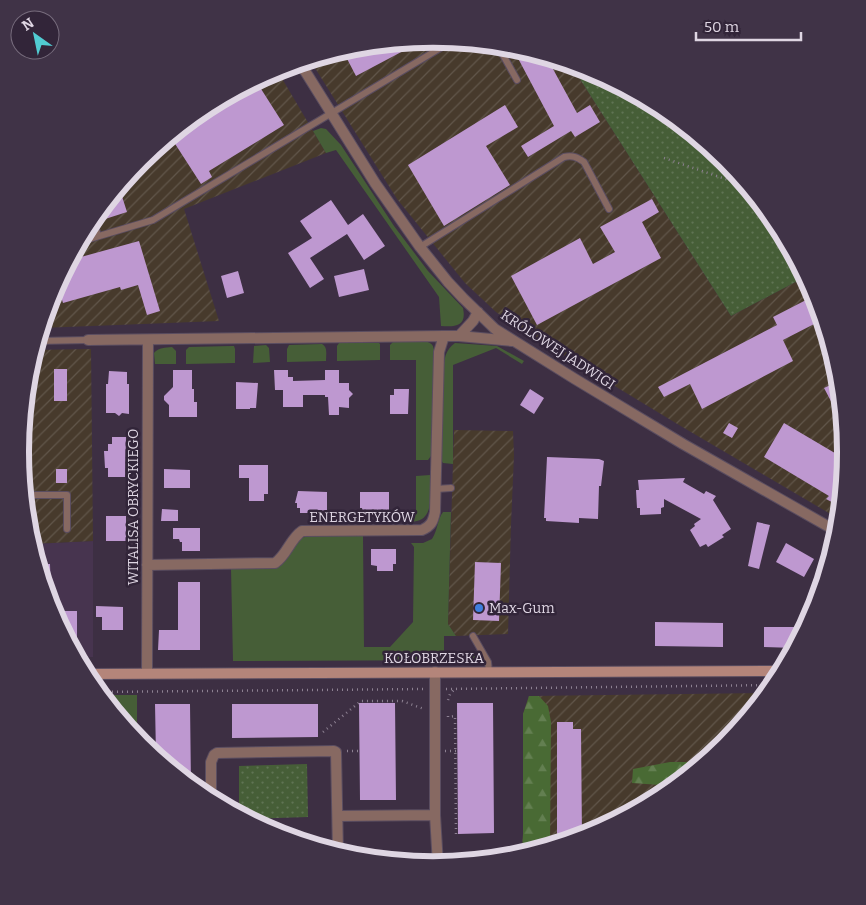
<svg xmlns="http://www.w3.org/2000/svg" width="866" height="905" font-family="Bitter,serif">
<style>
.built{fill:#47344f}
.industrial{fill:url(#industrial-furrows)}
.grass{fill:#465e37}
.forest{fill:url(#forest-firs)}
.park{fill:url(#park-dots)}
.building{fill:#be98d0}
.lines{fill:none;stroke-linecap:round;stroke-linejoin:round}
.lane-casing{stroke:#5a4d60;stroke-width:8}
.street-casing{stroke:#5a4d60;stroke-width:12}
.secondary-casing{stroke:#5a4d60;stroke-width:12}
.path{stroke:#8d8192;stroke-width:2.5;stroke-dasharray:1 4;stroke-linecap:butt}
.lane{stroke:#876962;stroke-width:6}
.street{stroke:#876962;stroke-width:10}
.secondary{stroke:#b4857a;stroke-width:10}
.shop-dot{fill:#3f7fe0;stroke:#322539;stroke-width:2}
.labels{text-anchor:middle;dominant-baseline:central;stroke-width:5;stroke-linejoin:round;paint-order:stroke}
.street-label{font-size:14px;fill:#dfd6e3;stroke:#322539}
.poi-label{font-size:14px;fill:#dfd6e3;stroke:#322539;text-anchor:start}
.rim{fill:none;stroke:#dfd6e3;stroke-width:6}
</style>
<defs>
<pattern id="industrial-furrows" width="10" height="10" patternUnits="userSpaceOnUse" patternTransform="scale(1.25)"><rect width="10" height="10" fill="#473a2c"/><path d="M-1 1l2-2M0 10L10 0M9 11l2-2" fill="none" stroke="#61564a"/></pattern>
<pattern id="forest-firs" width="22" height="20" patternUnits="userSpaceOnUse" patternTransform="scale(1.25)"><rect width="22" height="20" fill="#496a34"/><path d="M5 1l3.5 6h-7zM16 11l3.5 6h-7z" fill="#637f51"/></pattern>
<pattern id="park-dots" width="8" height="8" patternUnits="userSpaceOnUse" patternTransform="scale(1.25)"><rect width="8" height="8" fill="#465e37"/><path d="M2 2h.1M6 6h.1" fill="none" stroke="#607454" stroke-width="1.8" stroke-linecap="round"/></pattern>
</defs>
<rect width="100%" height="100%" fill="#3d2f43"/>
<path class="built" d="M93 541V657H76L51 610 31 544Z"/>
<path class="industrial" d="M433 40 514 47 571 65 731 316 805 277 815 295 838 372 846 453 839 519 679 425 514 325 496 312 465 283 397 199 310 60 353 47Z
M277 70 326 153 184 209 219 321 41 328 52 294 90 223 141 160 204 109Z
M91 349 93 541 31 544 28 533 20 452 28 372 35 350Z
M454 430 513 431 514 455 511 525 508 634 456 636 448 624Z
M768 693 725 745 662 796 591 834 520 856 522 852 523 834V714L529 696Z"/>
<path class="grass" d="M321 128 326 129 341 145 394 226 428 271 463 308C467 327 455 327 441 326L439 297 336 150 326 153 313 131Z
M425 341C431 343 433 344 434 350L431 456 428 460H416V360H390V345L393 342Z
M339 343H379L380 344V360L337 361V346Z
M455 343 497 346 524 361 522 364 496 348 453 365V464L443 463 440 458 443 371C444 360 445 350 455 343Z
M322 344C328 347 326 355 326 361L287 362V349L289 345Z
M266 345 269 348 270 362 253 363 254 346Z
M231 346H234L235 349V363L186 364V350L189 347Z
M172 347 176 351V364H155L154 353C159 347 165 348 172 347Z
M430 475C430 489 435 517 417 521 414 522 409 522 405 522L416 510V476Z
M443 512H451L448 624 456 636H444V655L476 656V660L233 661 231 569 274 568C286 565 291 551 298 541L301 538 308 536H363L364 647H390L413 622 414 547 411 543H423L432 539C438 530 437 520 443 512Z
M101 695H137V740Z"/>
<path class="forest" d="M529 696H539L548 706 551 722 550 847 520 856 522 852 523 834V714Z
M670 762H703L660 797V785L632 783 633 769Z"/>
<path class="park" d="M571 65 591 71 663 109 725 161 777 223 805 277 731 316Z
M307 764 308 817 246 819 239 815V766Z"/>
<path class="building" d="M422 41 356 76 344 53 354 47Z
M512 47 547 58 577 113 590 105 600 122 575 137 571 131 528 157 521 146 554 126Z
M256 81 284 125 209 171 212 177 201 184 170 136 204 109Z
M505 105 518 127 486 146 510 185 444 226 408 165Z
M119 187 127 212 102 220 99 211Z
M652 199 659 212 642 222 661 258 537 325 511 276 580 238 593 264 615 252 600 227Z
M331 200 348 225 363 214 385 246 364 260 347 234 310 258 324 279 310 288 288 253 312 238 300 221Z
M139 241 160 311 147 315 138 285 121 290 120 287 63 303 57 283 70 260Z
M364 269 369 290 339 297 334 276Z
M238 271 244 293 227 298 221 276Z
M808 299 820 321 783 340 793 361 702 409 690 384 664 397 658 387 777 325 773 317Z
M54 369H67V401H54Z
M173 370H192V389H194V402H197V417H169V405L164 400V396L173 387Z
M274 370H288V377H293V381L325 380V370H339V383H349V390L353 394 349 398V408L339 407V415H329L328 397H325V395H303V407H283V390H275Z
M109 371 127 372V384H129V414L122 413 119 416 115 413H106V384H108Z
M839 381 843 424 824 388Z
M236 382 258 383 256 408H250V409H236Z
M394 389H409L408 414H390V395H394Z
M530 389 544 398 534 414 520 405Z
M729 423 738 428 732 438 723 433Z
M784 423 845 459 841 507 826 499 829 496 764 457Z
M112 437H126L125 477H108V468H105L104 451H108V444H112Z
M547 457 599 459 604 461 601 486H599L598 519 579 518V523L546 521V518H544Z
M239 465H268V494H264V501H249V478H239Z
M56 469H67V483H56Z
M164 469 190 470V488H164Z
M685 478 683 482 704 494 706 491 716 496 713 500 731 529 722 535 724 537 708 547 706 544 700 547 690 530 695 526 694 524 701 519 664 499V507L661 508V514L640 515V508H637L636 490H639L638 480Z
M298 491 327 492V511L313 510V513H300V508H297V503H295Z
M360 492H389V510H375V513H363L362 508H360Z
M162 509 178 510V521H161Z
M106 516H126V541H106Z
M757 522 770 525 759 569 748 566Z
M173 528H200V551H182V542H180L179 539H173Z
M786 543 814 559 804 577 776 562Z
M371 549H396V564H393V571H377V566L371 565Z
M475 562 501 563 499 621 473 620Z
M37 564H50L51 597 48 598Z
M178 582H200V650H158L159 630H178Z
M96 606 123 607V630H102V617H96Z
M52 611H77V658Z
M655 622 723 623V647L655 646Z
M764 627H802V635L795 648 764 647Z
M359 703H395L396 800H360Z
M457 703H493L494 833 458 834Z
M155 704H190L191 785 156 756Z
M232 704H318V737L232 738Z
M557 722H573V729H581L582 837 557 844Z"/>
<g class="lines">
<g class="lane-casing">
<path id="lane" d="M498 46 517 80
M93 219 98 236
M79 242 153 220 452 41
M420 247 564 157C572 155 577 157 584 162L609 209
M37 341 88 340
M22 429 23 481
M436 489 451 488
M24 495H67V529
M473 636 488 662 489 672"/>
</g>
<g class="street-casing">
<path id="street" d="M300 63 375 183 420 247 448 282 463 298 495 329 575 379 683 444 838 532
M459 336 473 321 478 312
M88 340 444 336H459L512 341
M147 565 275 563C287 555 290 539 302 531L422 530C431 526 433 522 435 512L439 352 444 336
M435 672V815L438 865
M147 673 148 340
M211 800V762L214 755 217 753 334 751 336 752 338 853
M338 816 435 815"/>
</g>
<g class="secondary-casing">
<path id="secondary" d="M85 674 782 671"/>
</g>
<path class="path" d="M664 158 746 186
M446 689 774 685
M97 692 423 689
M448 700 450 694 454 690
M448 716V717L455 716 456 834
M323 732 361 701H402L424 709
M347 751H358
M445 751H456"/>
<use href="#lane" class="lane"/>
<use href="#street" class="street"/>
<use href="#secondary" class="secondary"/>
</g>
<circle class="shop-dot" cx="479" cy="608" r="5"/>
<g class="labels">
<g class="street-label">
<text transform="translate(558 350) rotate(33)">KRÓLOWEJ JADWIGI</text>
<text transform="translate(133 507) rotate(-90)">WITALISA OBRYCKIEGO</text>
<text x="362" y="517">ENERGETYKÓW</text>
<text x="434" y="658">KOŁOBRZESKA</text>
</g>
<g class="poi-label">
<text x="489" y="608">Max-Gum</text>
</g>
</g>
<path d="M0 0H866V905H0ZM29 452a404 404 0 1 1 808 0a404 404 0 1 1-808 0Z" fill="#403347" fill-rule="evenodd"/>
<path class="rim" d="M29 452a404 404 0 1 1 808 0a404 404 0 1 1-808 0Z"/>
<g transform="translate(35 35) rotate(327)"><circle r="24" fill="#322539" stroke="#776c7d"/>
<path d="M0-4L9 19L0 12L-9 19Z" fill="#51ccd2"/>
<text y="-8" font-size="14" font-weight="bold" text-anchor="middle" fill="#dfd6e3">N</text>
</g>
<path d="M696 32v8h105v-8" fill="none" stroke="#dfd6e3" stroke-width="2.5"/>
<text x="704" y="32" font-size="15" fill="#dfd6e3" stroke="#322539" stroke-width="4" paint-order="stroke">50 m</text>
</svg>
